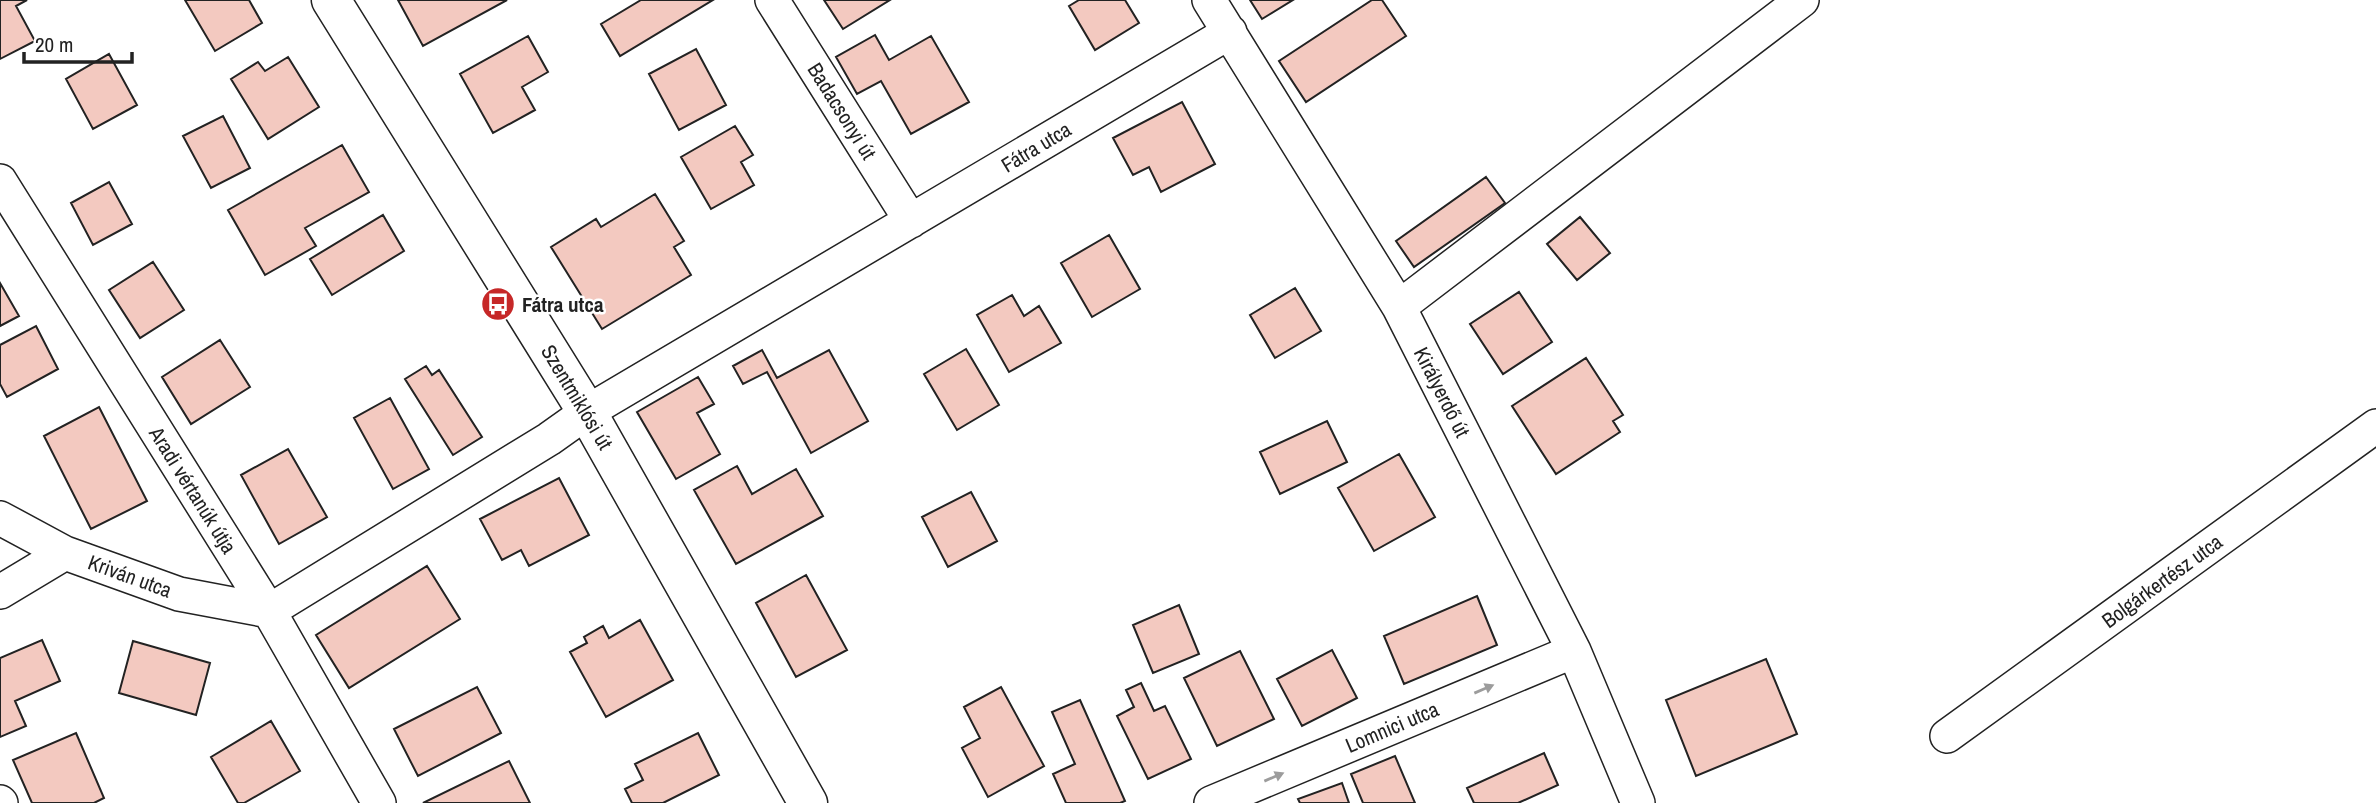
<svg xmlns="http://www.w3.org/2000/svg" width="2376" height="803" font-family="'Archivo Narrow',sans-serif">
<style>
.building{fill:#f3c9c0;stroke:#222;stroke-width:2}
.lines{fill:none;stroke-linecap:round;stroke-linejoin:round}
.street-casing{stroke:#222;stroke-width:36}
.secondary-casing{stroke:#222;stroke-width:41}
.street{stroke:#fff;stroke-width:33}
.secondary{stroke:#fff;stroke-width:38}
.oneway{fill:#9c9c9c}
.labels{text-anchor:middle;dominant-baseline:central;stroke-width:5;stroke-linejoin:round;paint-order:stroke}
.street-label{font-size:21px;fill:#222;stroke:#fff}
.poi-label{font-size:21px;font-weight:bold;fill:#222;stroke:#fff;text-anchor:start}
</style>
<rect width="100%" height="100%" fill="#fff"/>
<path class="building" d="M0 0H27L16 6 35 41 0 59Z
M185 0H249L262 23 215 51Z
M398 0H507L423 46Z
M641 0H713L620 56 601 24Z
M824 0H890L843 29Z
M1079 0H1125L1139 23 1095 50 1069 6Z
M1250 0H1293L1262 19Z
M1372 0H1382L1406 36 1306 102 1279 61Z
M875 35 889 60 931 36 969 102 911 134 881 81 857 94 836 57Z
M528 36 548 72 522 87 535 110 493 133 460 74Z
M696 49 726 105 679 130 649 74Z
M109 54 137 105 93 129 66 79Z
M288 57 319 107 268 139 231 79 258 62 265 71Z
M1182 102 1215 164 1161 192 1149 167 1133 175 1113 138Z
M223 116 250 168 211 188 183 136Z
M735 126 753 155 741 162 754 185 711 209 681 157Z
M342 145 369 192 305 228 316 246 265 275 228 210Z
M1486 177 1505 203 1414 267 1396 241Z
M109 182 132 224 93 245 71 203Z
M655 194 684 241 674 247 691 275 602 329 551 247 596 219 601 227Z
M383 215 404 251 332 295 310 259Z
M1580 217 1610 253 1577 280 1547 244Z
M1109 235 1140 289 1092 317 1061 263Z
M153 262 184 310 140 338 109 290Z
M0 283 19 316 0 326Z
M1295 288 1321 331 1275 358 1250 315Z
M1519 292 1552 342 1503 374 1470 324Z
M1012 295 1024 316 1039 306 1061 343 1009 372 977 315Z
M36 326 58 369 7 397 0 384V345Z
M220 340 250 387 191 424 162 377Z
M966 349 999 405 957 430 924 374Z
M762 350 777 378 829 350 868 421 811 453 767 372 743 384 733 366Z
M1586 358 1623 415 1613 421 1620 432 1556 474 1512 406Z
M426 366 432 375 439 370 482 437 453 455 405 379Z
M698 377 714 404 697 413 720 454 676 479 637 412Z
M390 398 429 469 393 489 354 418Z
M99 407 147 501 91 529 44 436Z
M1327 421 1347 462 1280 494 1260 452Z
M288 449 327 517 279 544 241 475Z
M1399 454 1435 517 1374 551 1338 488Z
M737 466 752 494 796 469 823 516 736 564 694 490Z
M559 478 589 535 529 566 521 550 502 560 480 519Z
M971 492 997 541 948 567 922 517Z
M427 566 460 619 349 688 316 635Z
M806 575 847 650 796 677 756 603Z
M1477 596 1497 645 1404 684 1384 636Z
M1179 605 1199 654 1153 673 1133 625Z
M640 620 673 680 606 717 570 652 587 643 584 637 603 626 609 638Z
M42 640 60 681 15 701 26 726 0 737V658Z
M133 641 210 663 196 715 119 693Z
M1332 650 1357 698 1302 726 1277 679Z
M1240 651 1274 719 1217 746 1184 678Z
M1766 659 1797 734 1696 776 1666 700Z
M1141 683 1154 711 1165 706 1191 759 1148 779 1117 716 1134 707 1126 690Z
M477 687 501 733 418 776 394 729Z
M1001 687 1044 766 988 797 962 748 980 738 964 707Z
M1080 700 1125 801 1120 803H1066L1053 774 1075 764 1052 712Z
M271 721 300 771 244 803H238L211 757Z
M76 733 104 798 94 803H32L13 760Z
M698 733 719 775 663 803H632L625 789 643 780 635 764Z
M1544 753 1558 785 1518 803H1474L1467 788Z
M1395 756 1415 803H1363L1351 774Z
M509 761 530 803H423Z
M1342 783 1349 803H1300L1298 799Z"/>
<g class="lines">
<g class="street-casing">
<path id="street" d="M772 0 911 221
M1209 0 1399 307 1574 651 1638 803
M0 181 269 611 379 803
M1399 307 1802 0
M0 518 65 553 179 594 269 611 549 439 587 412 1230 32
M0 592 65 553
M1947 736 2376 426
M0 802 1 803
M1211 803 1574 651"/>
</g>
<g class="secondary-casing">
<path id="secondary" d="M331 0 587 412 808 803"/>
</g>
<use href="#street" class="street"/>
<use href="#secondary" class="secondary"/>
</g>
<defs><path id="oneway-solid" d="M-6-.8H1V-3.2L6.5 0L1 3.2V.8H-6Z" transform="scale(1.75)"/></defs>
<g class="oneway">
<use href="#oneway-solid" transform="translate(1484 689) rotate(-23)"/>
<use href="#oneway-solid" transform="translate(1274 777) rotate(-23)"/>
</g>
<defs>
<g id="bus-disc" transform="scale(1.75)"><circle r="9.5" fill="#c62828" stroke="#fff"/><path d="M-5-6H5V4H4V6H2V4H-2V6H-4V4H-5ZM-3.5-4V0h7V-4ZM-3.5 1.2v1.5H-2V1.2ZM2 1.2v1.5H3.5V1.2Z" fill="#fff"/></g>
</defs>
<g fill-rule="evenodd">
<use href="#bus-disc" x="498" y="304"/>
</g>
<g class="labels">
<g class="street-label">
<text transform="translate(842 111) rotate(58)">Badacsonyi út</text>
<text transform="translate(1036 147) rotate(-31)">Fátra utca</text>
<text transform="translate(1442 392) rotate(63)">Királyerdő út</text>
<text transform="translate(577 397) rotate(59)">Szentmiklósi út</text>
<text transform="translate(193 490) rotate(58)">Aradi vértanúk útja</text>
<text transform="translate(130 576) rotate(20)">Kriván utca</text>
<text transform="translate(2162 581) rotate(-36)">Bolgárkertész utca</text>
<text transform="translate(1392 727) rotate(-23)">Lomnici utca</text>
</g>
<g class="poi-label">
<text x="522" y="304">Fátra utca</text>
</g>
</g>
<path d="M24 52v10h108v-10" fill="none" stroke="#222222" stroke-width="3.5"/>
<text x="35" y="52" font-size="21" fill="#222222" stroke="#ffffff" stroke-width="5" paint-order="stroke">20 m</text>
</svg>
